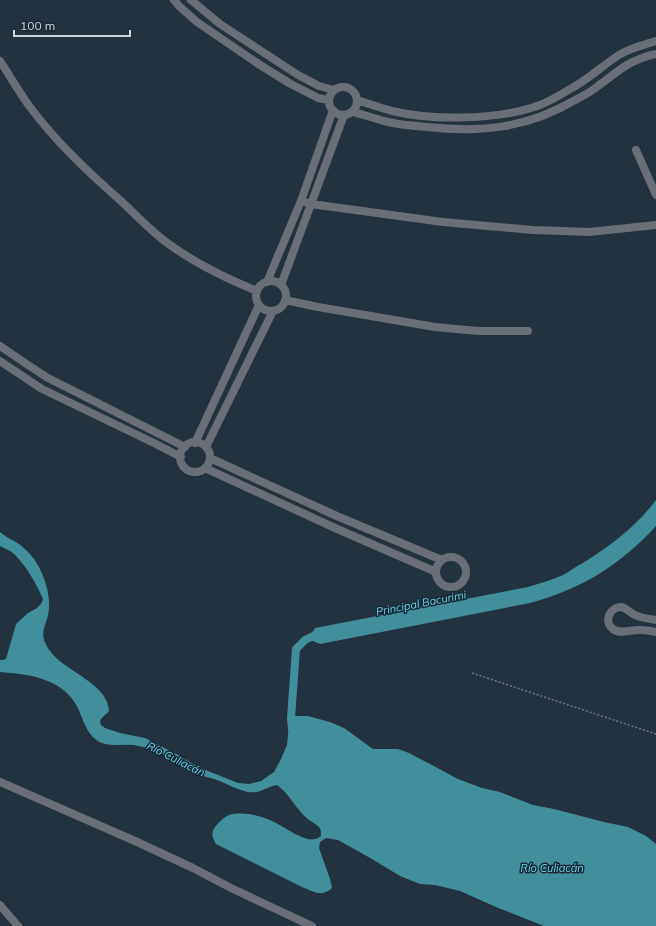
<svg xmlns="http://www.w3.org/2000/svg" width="656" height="926" font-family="Mulish,sans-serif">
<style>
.water{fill:#418f9b}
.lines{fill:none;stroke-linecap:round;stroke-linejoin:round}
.canal{stroke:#418f9b;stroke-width:8}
.path{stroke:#6f7b86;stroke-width:1.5;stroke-dasharray:2 2;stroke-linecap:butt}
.minor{stroke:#6a6f77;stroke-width:8}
.labels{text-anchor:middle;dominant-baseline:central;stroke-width:3;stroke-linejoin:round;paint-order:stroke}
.water-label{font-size:11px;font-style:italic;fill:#61d7e8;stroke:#1a2835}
</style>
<rect width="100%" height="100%" fill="#23323f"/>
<path class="water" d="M656 500V526C620 565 582 589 530 603L320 644 308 639 315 628 528 587C540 583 552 580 563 575 569 572 575 567 581 564 609 547 637 526 656 500Z
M0 532C5 536 10 539 16 542 22 546 29 552 34 559 43 572 50 591 49 608 48 626 36 632 50 651 65 672 108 683 109 711L101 719 100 722 101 725 105 728 120 733 145 738 180 756 198 767 238 783 249 784 261 781 274 772 281 759 287 745 289 724 291 718 296 716H308L330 722 344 728 373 749H398L409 753 430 764 458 779 482 788 500 792 533 805 554 809 604 822 628 827 646 836 656 844V926H544L496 907 460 891 435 885 420 884 400 876 372 859 338 840 326 838 320 842 319 848 330 879 332 888C321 898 313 891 302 887L216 844C212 837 211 833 215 827 218 823 224 817 229 815 244 811 263 816 276 823 286 828 305 842 315 839 317 839 319 837 321 836 321 832 321 830 319 827 316 824 312 822 309 820 296 810 290 794 277 785 265 787 261 794 248 792 238 790 227 784 217 780 205 776 195 775 183 768 173 762 163 752 152 749 146 748 140 746 134 745 121 744 104 748 94 738 84 729 82 714 75 703 60 678 27 674 0 672V660H3L6 659 16 624 28 613 37 608 41 604 43 599C37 585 27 567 16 556 12 551 6 549 0 546Z"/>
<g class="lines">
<path class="canal" d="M292 729 291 718 296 649 305 640 317 634"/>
<path class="path" d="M472 673 656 734"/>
<path class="minor" d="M174 0 179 6 197 22 257 63 289 83 318 98 329 100
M191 0 220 24 298 75 319 86 334 90
M0 61C10 76 19 92 30 107 56 142 88 172 121 201 136 215 150 230 166 242 194 263 225 278 257 291
M329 101a14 14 0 1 1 28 0a14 14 0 1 1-28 0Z
M357 100C369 104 381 108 392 111 434 121 499 120 540 105 553 100 565 92 577 85 592 76 605 64 619 55 630 48 643 45 656 41
M353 112C365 115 376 119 388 122 401 125 414 126 427 127 483 133 528 128 577 99 585 95 592 91 598 86 608 79 617 71 627 65 636 60 646 56 656 54
M636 150 656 195
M301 201 311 204 443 222 533 230 589 232 656 225
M256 296a15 15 0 1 1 30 0a15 15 0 1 1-30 0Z
M267 282 301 201 333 110
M281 285 344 115
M285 300 318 307 435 327 478 331H528
M0 346 25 363 48 378 185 447
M0 361 42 389 154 443 181 457
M180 457a15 15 0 1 1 30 0a15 15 0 1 1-30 0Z
M195 443 259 305
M206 447 273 311
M210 458 339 517 442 560
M205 468 335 528 436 572
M436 572a15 15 0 1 1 30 0a15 15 0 1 1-30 0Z
M656 620C649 619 641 618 635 615 630 613 627 608 621 607 610 607 603 622 613 629 621 635 632 629 641 630 646 630 651 631 656 632
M0 782 135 841 193 868 233 889 312 926
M0 905 18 926"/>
</g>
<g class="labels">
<g class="water-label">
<text transform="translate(421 603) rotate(-11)">Principal Bacurimi</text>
<text transform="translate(176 759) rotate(27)">Río Culiacán</text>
<text x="552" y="868">Río Culiacán</text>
</g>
</g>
<path d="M14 30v6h116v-6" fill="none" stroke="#ced7df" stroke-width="2"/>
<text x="20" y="30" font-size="12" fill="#ced7df" stroke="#1a2835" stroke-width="3" paint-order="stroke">100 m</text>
</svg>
